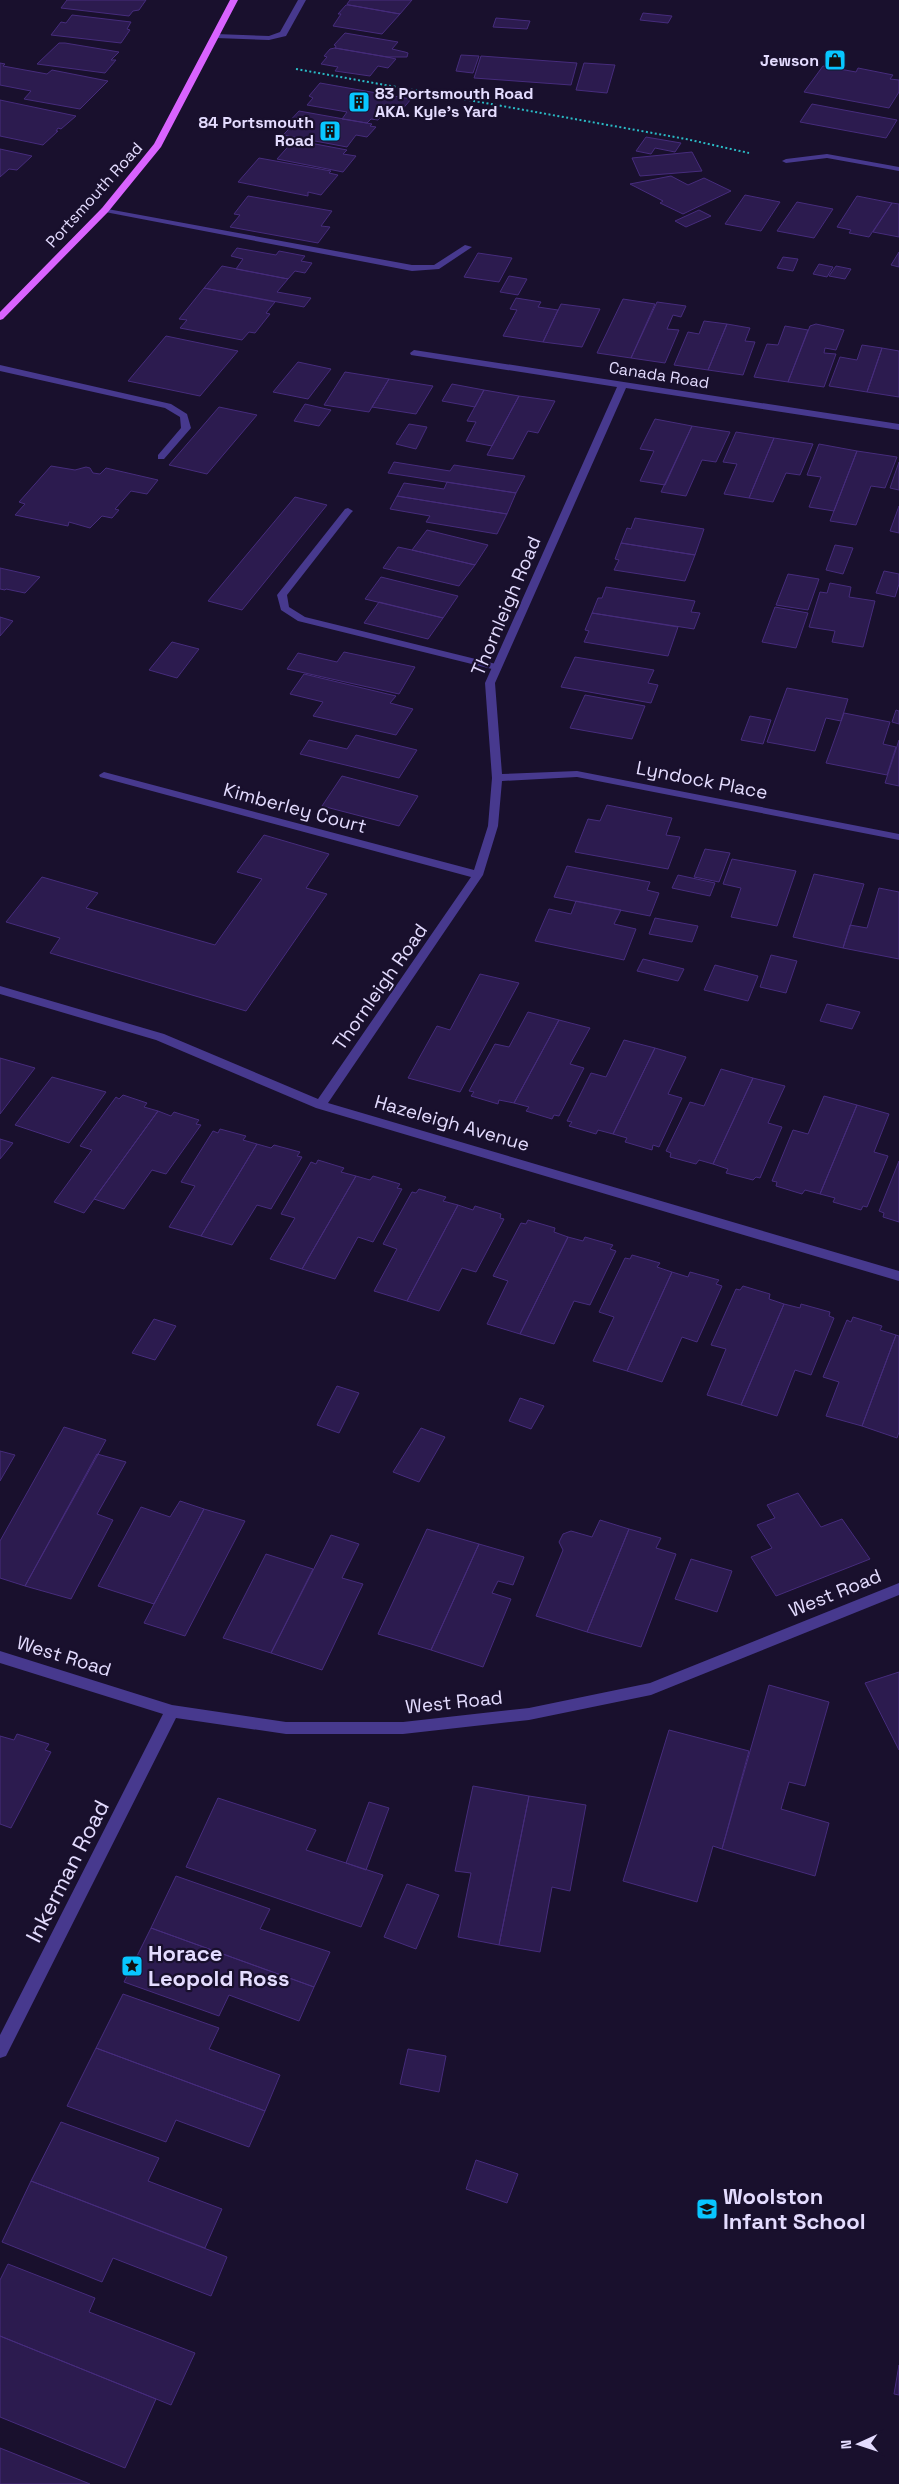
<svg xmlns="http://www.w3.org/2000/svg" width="899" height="2484" font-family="'Space Grotesk',sans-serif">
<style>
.building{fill:#2c1b4f;stroke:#462c7c}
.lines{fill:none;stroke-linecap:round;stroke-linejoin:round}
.path{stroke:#2abac5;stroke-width:2;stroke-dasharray:2 2.5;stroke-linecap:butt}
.lane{fill:#47398e;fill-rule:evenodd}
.street{fill:#47398e;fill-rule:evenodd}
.primary{fill:#d963ff;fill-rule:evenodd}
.labels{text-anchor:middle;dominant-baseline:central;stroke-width:4.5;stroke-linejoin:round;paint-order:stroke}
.far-poi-label{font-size:16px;font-weight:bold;fill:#e4dcff;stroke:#19102d;text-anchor:end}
.far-street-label{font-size:16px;fill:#e4dcff;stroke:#19102d}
.street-label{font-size:19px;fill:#e4dcff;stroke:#19102d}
.near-street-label{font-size:22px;fill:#e4dcff;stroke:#19102d}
.near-poi-label{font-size:22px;font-weight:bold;fill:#e4dcff;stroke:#19102d;text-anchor:start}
</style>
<rect width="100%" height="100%" fill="#19102d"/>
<path class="building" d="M67 0H146L139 10 133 11 129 16 61 8Z
M350 0H412L400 14 349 5 347 4Z
M346 5H349L400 14 382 34 333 26 341 14H338Z
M643 13 672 16 668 23 640 20Z
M72 15 131 22 127 29 130 30 121 43 51 35 61 22 66 23Z
M496 18 530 21 527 29 493 27Z
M345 33 398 42 392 49 405 52 408 53 407 57H387L335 48 336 46 334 45Z
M59 43H65L119 52 111 60H116L105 73 37 64Z
M335 48 387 57 396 59 388 68 378 66 370 76 335 71 338 67 321 64 327 57 324 56 330 49Z
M461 55 479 56 473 73 456 71Z
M481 56 577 63 571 85 474 78Z
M0 63 5 64 3 66 47 74 52 70 108 81 80 109 24 99 31 91 0 85Z
M584 63 615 65 607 93 576 90Z
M823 66 856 72 858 68 893 75 890 79 899 80V92L889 108 804 92Z
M320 83 411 99 401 111 387 109 378 120 371 119 367 123 342 119 347 112 307 105 313 98 309 96Z
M0 100 76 116 61 129 58 128 56 131H58L43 145 0 136Z
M812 104 897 120 886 138 800 122Z
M299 111 372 124 370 126 376 127 367 137 356 135 347 147 283 135 292 126 286 125Z
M646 137 681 143 675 152 655 148 651 154 636 151Z
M294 140 347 150 343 154 356 156 343 172 277 159Z
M0 149 32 156 17 170 9 169 0 177Z
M692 152 702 171 640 176 632 158Z
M259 158 331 171 329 173 338 175 321 195 308 192V196L238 182Z
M671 176 688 185 704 178 731 191 683 214 660 203 663 201 630 184Z
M745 195 780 202 761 231 725 224Z
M248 196 332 211 321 226 330 227 318 243 230 227 240 215 234 214Z
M857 196 892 203 869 237 849 233 851 230 837 227Z
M797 202 833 209 814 238 777 231Z
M892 203 899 204V237L873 232Z
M699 210 711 216 686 227 675 221Z
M237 248 276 255 279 251 305 256 301 261 312 263 305 273 295 271 288 279 236 269 243 259 231 256Z
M899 252V267L891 265Z
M478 253 512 258 499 282 464 277Z
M783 257 798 259 793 271 777 268Z
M819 264 833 267 827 277 813 274Z
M222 266 288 279 277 292 311 298 304 307 204 288Z
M836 266 851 269 845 279 829 276Z
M509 276 527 279 518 295 500 292Z
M204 288 275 302 266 313 270 314 255 333 249 332 242 340 180 328 187 320 179 319Z
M516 298 541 302 538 307 558 310 543 342 503 336 517 310 510 309Z
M623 299 655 304 631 358 597 353Z
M657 302 686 306 681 317 673 315 667 329 679 330 665 363 631 358Z
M561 304 600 309 582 347 543 342Z
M704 321 727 324 708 370 674 365 688 332 699 334Z
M727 324 750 328 745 341 755 342 743 375 708 370Z
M816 324 844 330 836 350 825 348 824 353 836 354 824 387 788 382 810 326Z
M785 326 808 330 788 382 754 377 767 344 778 345Z
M166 336 238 351 200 396 128 381Z
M862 345 882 348 867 392 829 386 840 357 857 360Z
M882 348 899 351V397L867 392Z
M298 362 331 369 308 399 273 392Z
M345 372 389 379 369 412 324 405Z
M389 379 433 386 416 414 372 407Z
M452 384 484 390 475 407 442 401Z
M484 390 519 396 492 446 466 441 476 422 467 421Z
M519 396 555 401 538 433 528 431 513 459 487 455Z
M305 404 331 410 319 426 294 421Z
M219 407 257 415 207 474 169 465Z
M655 419 692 426 665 485 640 481 654 451 640 449Z
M409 424 427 427 416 449 396 444Z
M692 426 730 432 716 462 702 460 686 496 661 492Z
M736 432 774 438 749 498 724 494 737 464 723 462Z
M774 438 813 444 800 475 786 473 773 502 749 498Z
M819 444 857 451 834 511 809 507 821 477 807 475Z
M857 451 897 457 885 488 871 486 856 525 830 521Z
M394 462 450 471 454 465 525 476 516 493 388 473Z
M899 462V490L890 488Z
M51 466 75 470 86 467 90 468 93 473 100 474 106 468 158 480 147 494 131 491 115 509 119 510 112 518 102 516 90 528 69 522 68 526 15 515 25 504 19 502Z
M447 482 516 493 507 514 397 496 404 483 444 489Z
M397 496 507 514 497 534 426 522 430 516 390 509Z
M295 497 327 505 242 610 208 601Z
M899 506V533L890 531Z
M635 518 704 529 695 555 621 543 627 528 631 529Z
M427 530 488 545 475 565 412 550Z
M621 543 695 555 685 581 614 570 619 560 615 559Z
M835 545 853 548 843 574 826 570Z
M398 547 412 550 475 565 459 586 383 568Z
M0 568 40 577 25 593 6 589 5 590 0 589Z
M884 571 899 574V584L895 597 876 593Z
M788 574 819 579 808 610 776 605Z
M381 577 458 596 443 618 365 599Z
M830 583 851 587 849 597 875 601 863 647 832 642 835 631 809 627 820 592 827 593Z
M606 587 695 601 691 612 700 613 694 629 592 613 598 598H602Z
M379 602 443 618 428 639 364 623Z
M775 607 808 613 796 648 762 642Z
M592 613 678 627 668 656 584 642 589 631 585 630Z
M0 617 13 621 0 636Z
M172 642 199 649 177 678 149 670Z
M344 652 415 667 399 694 287 669 298 653 337 662Z
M575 657 654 670 648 683 658 685 651 703 561 687Z
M304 674 396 696 390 703 413 709 396 735 313 716 323 702 290 694Z
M787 688 848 699 841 721 826 718 815 751 767 742Z
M585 695 645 706 632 739 570 728Z
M896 710 899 711V724L892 722Z
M844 713 890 722 883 744 896 747 887 775 826 763Z
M750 716 771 720 763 744 741 740Z
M356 735 417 750 399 778 300 754 309 740 347 749Z
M899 740V786L885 783Z
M342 776 418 796 399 826 322 806Z
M607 805 672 818 666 835 680 837 668 869 575 852 588 819 600 821Z
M264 835 329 854 306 888 327 894 246 1011 50 953 60 938 6 922 42 877 98 893 86 908 215 945 262 879 237 872Z
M705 849 730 853 719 882 694 877Z
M732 859 796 871 777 926 731 917 741 888 723 884Z
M567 866 650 882 647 890 659 893 650 916 554 897Z
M814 874 864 884 843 948 793 937Z
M678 875 715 883 710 896 672 888Z
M879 888 899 892V959L843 948 850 925 867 928Z
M576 901 621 910 614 924 636 929 624 960 535 941 549 909 571 914Z
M655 918 698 926 692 942 649 934Z
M771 955 797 961 786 993 760 987Z
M643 959 684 969 678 981 637 971Z
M715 965 758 976 748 1001 704 990Z
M480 974 519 983 460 1092 408 1078 437 1026 450 1030Z
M827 1004 860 1012 852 1029 820 1021Z
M528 1012 559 1020 514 1103 499 1100 498 1104 471 1096 474 1092 469 1091 495 1044 509 1047Z
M559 1020 590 1028 570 1064 584 1068 559 1116 554 1115 552 1119 526 1111 529 1107 514 1103Z
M624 1040 655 1048 613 1134 598 1130 596 1134 569 1126 572 1122 567 1121 591 1073 606 1077Z
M655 1048 686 1057 668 1094 682 1098 659 1147 653 1145 652 1150 625 1142 627 1138 613 1134Z
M0 1058 35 1068 0 1114Z
M721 1069 753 1078 713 1164 699 1160 696 1164 670 1157 671 1153 666 1151 690 1102 704 1106Z
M52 1077 106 1092 69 1143 15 1125Z
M753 1078 785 1086 768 1123 782 1127 760 1178 756 1177 753 1180 726 1173 728 1169 713 1164Z
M123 1095 147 1103 144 1107 158 1111 84 1213 54 1202 92 1150 80 1146 116 1097 119 1099Z
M824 1096 857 1105 820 1194 805 1190 802 1194 776 1186 777 1182 772 1181 793 1130 808 1134Z
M857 1105 889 1114 874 1152 888 1156 867 1207 863 1206 861 1210 833 1202 835 1198 820 1194Z
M158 1111 171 1116 174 1112 199 1120 196 1124 201 1125 166 1174 152 1170 124 1209 94 1199Z
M220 1129 246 1136 243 1140 257 1144 201 1236 169 1227 195 1186 181 1182 213 1131 218 1133Z
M0 1139 13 1143 0 1159Z
M257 1144 271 1148 274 1145 300 1152 297 1156 302 1157 271 1209 257 1205 232 1245 201 1236Z
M318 1160 344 1168 341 1172 356 1176 302 1269 270 1259 295 1218 281 1214 311 1162 316 1164Z
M899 1161V1222L883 1217 884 1213 879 1211Z
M356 1176 370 1180 373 1176 400 1184 397 1188 402 1189 373 1242 358 1237 335 1279 302 1269Z
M419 1189 446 1197 443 1201 458 1205 407 1301 374 1291 397 1249 383 1244 412 1192 416 1193Z
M458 1205 473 1210 475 1206 501 1214 500 1218 504 1219 476 1272 462 1268 439 1311 407 1301Z
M528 1220 555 1228 554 1232 568 1237 520 1334 487 1324 508 1281 493 1276 521 1223 526 1224Z
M568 1237 583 1241 585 1237 613 1245 610 1249 616 1251 590 1305 574 1301 554 1344 520 1334Z
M632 1255 660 1263 657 1267 672 1272 627 1371 593 1361 614 1317 599 1312 625 1258 630 1259Z
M672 1272 688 1277 690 1272 719 1280 716 1284 722 1286 697 1342 682 1337 662 1382 627 1371Z
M743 1286 770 1294 769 1299 784 1304 741 1405 707 1395 726 1349 711 1345 736 1289 740 1290Z
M784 1304 800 1308 801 1304 830 1312 829 1316 834 1318 811 1375 795 1370 777 1416 741 1405Z
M853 1317 882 1326 880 1330 896 1335 862 1426 826 1416 839 1382 823 1377 847 1320 851 1322Z
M154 1319 176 1326 155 1360 132 1353Z
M896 1335 899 1336V1432L897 1438 862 1426Z
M337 1386 359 1393 339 1433 317 1425Z
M520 1398 544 1406 531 1429 509 1421Z
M64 1427 106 1440 25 1586 0 1578V1541Z
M421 1428 445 1437 419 1482 393 1472Z
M0 1451 15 1455 0 1481Z
M97 1454 126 1462 97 1514 113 1520 71 1599 25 1586Z
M798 1493 821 1527 842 1519 870 1559 776 1596 751 1557 772 1548 757 1525 775 1518 767 1505Z
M180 1501 204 1509 154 1604 98 1586 141 1507 170 1517Z
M204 1509 245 1521 185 1636 144 1623Z
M600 1520 629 1529 587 1632 536 1616 563 1550 559 1542 563 1534 571 1531 592 1537Z
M427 1529 479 1544 431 1650 378 1634Z
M629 1529 661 1538 656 1548 676 1554 641 1647 587 1632Z
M331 1535 359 1544 342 1578 363 1584 322 1670 271 1653Z
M479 1544 524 1557 513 1585 498 1581 492 1593 511 1599 483 1667 431 1650Z
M266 1554 313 1569 271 1653 223 1638Z
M691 1559 732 1571 717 1612 675 1599Z
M899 1672V1750L865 1683Z
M769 1685 829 1702 805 1786 789 1782 781 1809 829 1823 815 1876 722 1849Z
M669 1730 749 1751 722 1849 713 1846 697 1902 623 1881Z
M17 1734 49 1744 45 1750 51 1752 11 1828 0 1824V1736L14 1740Z
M473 1786 529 1796 499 1945 458 1937 471 1873 455 1871Z
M529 1796 586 1805 570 1891 552 1887 540 1952 499 1945Z
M218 1798 316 1830 306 1850 383 1875 361 1927 186 1867Z
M369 1802 389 1808 366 1870 346 1863Z
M176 1876 270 1909 260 1929 330 1952 314 1987 151 1928Z
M407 1884 439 1895 416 1949 384 1937Z
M151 1928 314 1987 299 2021 229 1995 219 2016 124 1982Z
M123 1994 219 2028 209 2049 280 2075 265 2111 96 2048Z
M96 2048 265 2111 249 2147 176 2120 166 2142 67 2106Z
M408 2049 446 2056 439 2092 400 2084Z
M61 2122 159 2158 148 2181 222 2209 205 2248 31 2181Z
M476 2160 518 2174 507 2203 466 2189Z
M31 2181 227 2257 211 2296 113 2258 102 2282 2 2242Z
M8 2264 95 2298 89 2312 195 2353 171 2405 0 2336V2280Z
M0 2336 156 2399 125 2468 0 2417Z
M899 2365V2395L894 2394Z
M0 2448 90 2484H0Z"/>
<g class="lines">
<path class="path" d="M296 69 686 139 749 153"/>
<path class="lane" d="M298 0H306L286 36 269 40 216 38 212 36 216 34 269 36 280 32Z
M102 208 412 265H434L465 245 472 247 439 269 412 271 105 212 101 210Z
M0 365 171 404 187 414 191 428 164 459H158V455L181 428 180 417 165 408 0 371Z
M348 508 353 511 351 513 287 595 289 607 305 617 500 665V669L496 670 298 621 281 610 277 595 345 509Z"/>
<path class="street" d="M827 154 899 167V171L827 158 786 163 782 161 786 159Z
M414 350 899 424V430L626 388 495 683 502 774 577 771 899 834V840L577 777 502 781 498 826 483 875 328 1103 899 1271V1281L316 1108 156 1040 0 994V986L164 1034 318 1099 471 877 100 777 99 775 104 772 474 870 488 826 492 778 485 683 617 387 411 355 410 353Z
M899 1583V1595L651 1695 529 1720 403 1734H286L176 1718 6 2056 0 2058V2035L163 1714 0 1663V1651L172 1705 286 1722H403L529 1708 650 1683Z"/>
<path class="primary" d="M230 0H238L161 147 108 212 3 319 0 320V312L102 208 154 144Z"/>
</g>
<defs>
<g id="shop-square" transform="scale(1.125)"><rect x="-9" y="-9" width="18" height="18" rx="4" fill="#08c6ff" stroke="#19102d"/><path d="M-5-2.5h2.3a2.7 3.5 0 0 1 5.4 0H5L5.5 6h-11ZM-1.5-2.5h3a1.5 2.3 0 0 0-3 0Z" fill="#111"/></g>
<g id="building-square" transform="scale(1.125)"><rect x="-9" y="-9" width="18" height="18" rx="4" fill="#08c6ff" stroke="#19102d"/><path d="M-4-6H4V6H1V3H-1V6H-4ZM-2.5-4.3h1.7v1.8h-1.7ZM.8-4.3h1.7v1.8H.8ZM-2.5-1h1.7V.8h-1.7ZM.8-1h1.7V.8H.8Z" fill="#111"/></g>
<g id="sight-square" transform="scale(1.125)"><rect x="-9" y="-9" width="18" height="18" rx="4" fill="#08c6ff" stroke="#19102d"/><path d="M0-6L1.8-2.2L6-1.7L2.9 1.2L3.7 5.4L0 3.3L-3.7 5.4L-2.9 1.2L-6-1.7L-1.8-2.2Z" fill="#111"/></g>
<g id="school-square" transform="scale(1.125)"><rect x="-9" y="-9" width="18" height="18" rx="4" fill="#08c6ff" stroke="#19102d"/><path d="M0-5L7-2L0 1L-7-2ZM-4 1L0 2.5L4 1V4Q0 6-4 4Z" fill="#111"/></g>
</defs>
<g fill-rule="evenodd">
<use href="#shop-square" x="835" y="60"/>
<use href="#building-square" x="359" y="102"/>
<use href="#building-square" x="330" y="131"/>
<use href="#sight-square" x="132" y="1966"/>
<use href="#school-square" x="707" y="2209"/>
</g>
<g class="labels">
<g class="far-poi-label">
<text x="819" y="60">Jewson</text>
<text x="375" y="93" text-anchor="start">83 Portsmouth Road<tspan x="375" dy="18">AKA. Kyle's Yard</tspan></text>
<text x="314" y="122">84 Portsmouth<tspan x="314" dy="18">Road</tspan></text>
</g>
<g class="far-street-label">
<text transform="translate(94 195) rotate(-48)">Portsmouth Road</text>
<text transform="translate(659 375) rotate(9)">Canada Road</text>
</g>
<g class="street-label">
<text transform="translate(506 606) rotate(-67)">Thornleigh Road</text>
<text transform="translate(702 780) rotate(11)">Lyndock Place</text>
<text transform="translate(295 808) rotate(15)">Kimberley Court</text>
<text transform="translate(380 987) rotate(-55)">Thornleigh Road</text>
<text transform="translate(452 1123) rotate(16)">Hazeleigh Avenue</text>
<text transform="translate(835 1593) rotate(-22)">West Road</text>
<text transform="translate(64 1656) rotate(17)">West Road</text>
<text transform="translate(454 1702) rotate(-6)">West Road</text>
</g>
<g class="near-street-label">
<text transform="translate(67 1871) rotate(-63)">Inkerman Road</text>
</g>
<g class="near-poi-label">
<text x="148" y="1953">Horace<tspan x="148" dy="25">Leopold Ross</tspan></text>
<text x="723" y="2196">Woolston<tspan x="723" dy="25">Infant School</tspan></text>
</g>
</g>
<g transform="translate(859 2444) rotate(267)" stroke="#19102d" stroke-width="4" paint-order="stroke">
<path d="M0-4L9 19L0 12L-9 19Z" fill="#e4dcff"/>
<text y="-8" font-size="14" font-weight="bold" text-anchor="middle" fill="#e4dcff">N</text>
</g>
</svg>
